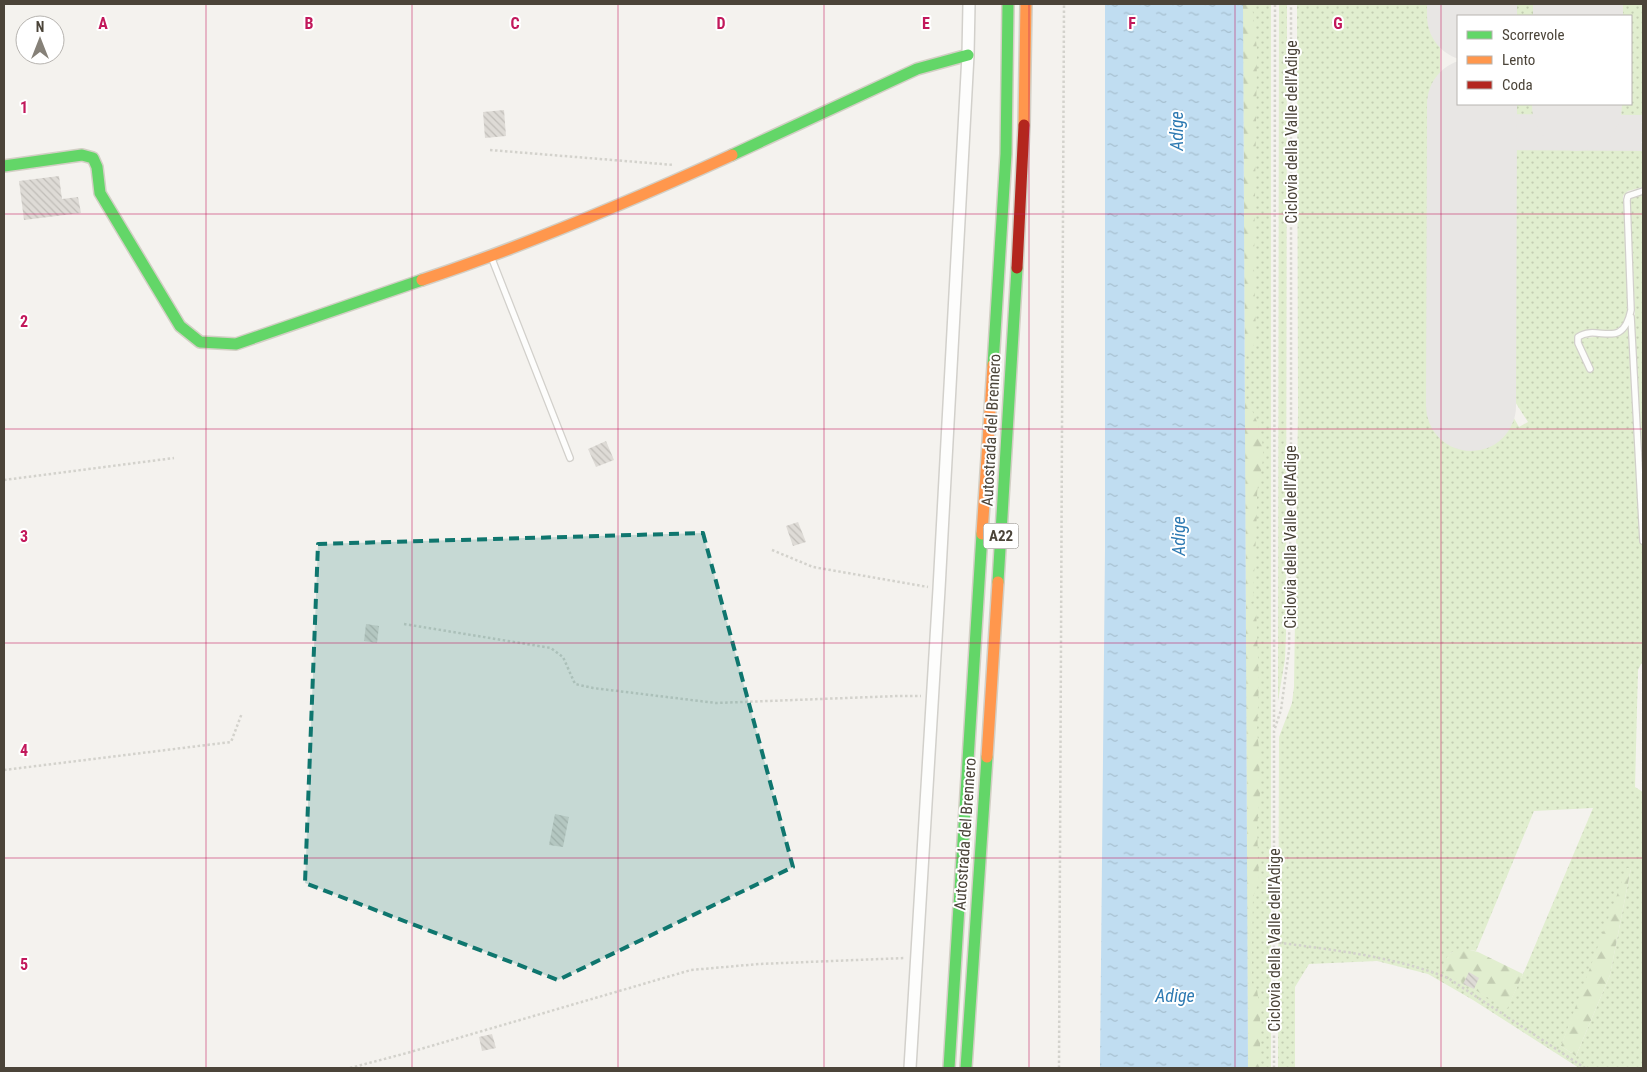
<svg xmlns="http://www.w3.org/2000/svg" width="1647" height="1072" font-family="'Roboto Condensed',sans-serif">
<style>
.grass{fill:url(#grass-dots);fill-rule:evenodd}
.forest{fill:url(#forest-firs)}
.water{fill:url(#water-ripples)}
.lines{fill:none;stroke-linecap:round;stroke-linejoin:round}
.taxiway{stroke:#e8e6e4;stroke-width:36}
.runway{stroke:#e8e6e4;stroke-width:90}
.building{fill:url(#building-back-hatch)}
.lane-casing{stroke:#d2d0cb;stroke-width:8}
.street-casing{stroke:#d2d0cb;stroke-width:14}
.fast-casing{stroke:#d3cfc5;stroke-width:14}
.slow-casing{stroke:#d3cfc5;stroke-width:14}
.jam-casing{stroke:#d3cfc5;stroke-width:14}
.path{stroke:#d3d2cc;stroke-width:2.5;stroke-dasharray:2.5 2.5;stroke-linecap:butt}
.lane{stroke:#fdfdfc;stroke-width:5.5}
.street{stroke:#fdfdfc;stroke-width:11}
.fast{stroke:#63d668;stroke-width:11}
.slow{stroke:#ff974d;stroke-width:11}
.jam{stroke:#b3261e;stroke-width:11}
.marked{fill:#0f766e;fill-opacity:0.2;stroke:#0f766e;stroke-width:4;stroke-dasharray:10 6;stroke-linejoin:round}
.grid{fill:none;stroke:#c2185b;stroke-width:1;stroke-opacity:0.55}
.labels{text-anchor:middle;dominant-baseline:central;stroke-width:4;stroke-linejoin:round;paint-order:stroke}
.shield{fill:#fff;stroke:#817c74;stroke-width:1}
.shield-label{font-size:15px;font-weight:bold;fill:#4b4439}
.street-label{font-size:16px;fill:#4b4439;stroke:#fff}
.water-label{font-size:18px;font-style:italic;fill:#2e7ab2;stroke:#fff}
.grid-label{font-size:16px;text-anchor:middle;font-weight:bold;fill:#c2185b;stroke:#fff;stroke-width:4;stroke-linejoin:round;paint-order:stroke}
</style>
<defs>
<pattern id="grass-dots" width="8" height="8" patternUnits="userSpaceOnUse" patternTransform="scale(1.25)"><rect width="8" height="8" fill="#e1eecf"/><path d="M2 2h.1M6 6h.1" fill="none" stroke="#c3cdb2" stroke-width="1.8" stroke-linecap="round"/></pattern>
<pattern id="forest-firs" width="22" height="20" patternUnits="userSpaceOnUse" patternTransform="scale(1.25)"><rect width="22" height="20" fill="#e1eecf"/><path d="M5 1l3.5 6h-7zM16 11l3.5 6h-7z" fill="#c3cdb2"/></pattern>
<pattern id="water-ripples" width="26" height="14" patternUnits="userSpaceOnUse" patternTransform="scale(1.25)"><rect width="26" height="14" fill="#c0ddf1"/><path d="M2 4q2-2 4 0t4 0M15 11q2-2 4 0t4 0" fill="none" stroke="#a6bfcf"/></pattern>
<pattern id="building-back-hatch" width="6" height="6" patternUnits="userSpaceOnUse" patternTransform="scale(1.25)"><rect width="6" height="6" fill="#dedbd6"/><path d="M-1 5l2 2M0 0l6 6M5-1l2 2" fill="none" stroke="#c0bdb8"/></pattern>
</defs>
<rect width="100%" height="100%" fill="#f4f2ee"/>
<path class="grass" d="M1243 4H1271V1068H1248Z
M1279 4H1287L1286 634 1285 659 1278 701Z
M1297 4H1440V406H1507L1519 427 1528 422 1503 383 1504 141 1509 135 1643 137V187L1628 191 1623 196 1629 311 1624 325 1614 330 1581 332 1576 334 1574 338 1587 369 1592 368 1581 341 1582 338 1609 336 1627 330 1635 314 1630 198 1643 194V664H1641L1638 670 1635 787 1643 792V1068H1579L1473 1000 1428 974 1377 961 1309 964 1295 987V1068H1278L1279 737 1292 703 1294 687 1298 413ZM1593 808 1523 974 1507 1008 1474 989 1446 959 1452 952 1470 950 1476 951 1534 811ZM1631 868 1610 975 1576 1056 1561 1046Z
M1504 4H1643V129L1509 128 1505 126 1504 104H1631V16H1504Z"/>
<path class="forest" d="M1243 4H1252L1257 50 1254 269 1256 336 1252 350 1245 353Z
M1245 397C1255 414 1264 435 1263 455 1263 469 1257 483 1257 497 1257 532 1254 566 1253 601L1246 605 1256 609 1259 682 1257 731 1259 748 1260 793 1257 827 1259 881 1253 897 1252 947V983L1257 989 1260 1012V1068H1248Z
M1627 868H1631L1610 975 1576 1056 1561 1046Z
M1456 950H1470L1478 952 1523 974 1507 1009 1447 973C1442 962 1445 956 1456 950Z"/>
<path class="water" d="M1105 4H1243L1248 1068H1100L1105 549Z"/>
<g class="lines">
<path class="taxiway" d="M1472 132 1643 133"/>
<path class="runway" d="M1472 16V4
M1578 16V4
M1577 106V104
M1471 406 1472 104"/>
</g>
<path class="building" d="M504 110 506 136 485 138 483 112Z
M59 176 62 199 78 197 81 213 24 220 19 181Z
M606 441 614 460 596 467 588 449Z
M798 522 806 542 793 546 786 526Z
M366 624 379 626 377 643 364 641Z
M555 814 569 817 563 847 549 845Z
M1469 972 1479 978 1474 989 1463 984Z
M492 1034 496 1048 482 1051 479 1037Z"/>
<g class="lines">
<g class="lane-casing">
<path id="lane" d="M492 259 570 458
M1631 317 1643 541
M1590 369 1578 343V337C1598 323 1622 352 1631 310L1627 200 1628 196 1643 191"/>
</g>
<g class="street-casing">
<path id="street" d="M910 1068 939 589 968 55 969 4"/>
</g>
<g class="fast-casing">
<path id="fast" d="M732 155 917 69 968 55
M4 166 82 155 93 158 97 167 100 193 180 326 200 342 236 344 422 280
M993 365 1006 154 1008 4
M998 582 1017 268
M949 1068 982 534
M966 1068 987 757"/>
</g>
<g class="slow-casing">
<path id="slow" d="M1024 125 1026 4
M422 280C527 245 631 201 732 155
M982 534 993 365
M987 757 998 582"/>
</g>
<g class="jam-casing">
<path id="jam" d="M1017 268 1024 125"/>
</g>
<path class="path" d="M490 150 674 165
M4 480 174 458
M772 550 813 567 928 587
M404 624 551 648 563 657 575 684 593 688 716 703 898 696H921
M1274 727 1275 4
M4 770 231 742 242 713
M1274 942C1333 950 1393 956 1448 978L1585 1068
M350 1068 407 1053 691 970 759 964 905 958
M1059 1068 1064 4
M1274 1068V731L1281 710 1289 650 1291 472V4"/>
<use href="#lane" class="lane"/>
<use href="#street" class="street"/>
<use href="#fast" class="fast"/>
<use href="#slow" class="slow"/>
<use href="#jam" class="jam"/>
</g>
<path class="marked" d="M703 533 793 867 558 980 305 883 318 544Z"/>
<path class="grid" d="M206 4V1068M412 4V1068M618 4V1068M824 4V1068M1029 4V1068M1235 4V1068M1441 4V1068M4 214H1643M4 429H1643M4 643H1643M4 858H1643"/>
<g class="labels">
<rect class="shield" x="983.5" y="523.5" width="35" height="25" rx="4"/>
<g class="shield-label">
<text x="1001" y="536">A22</text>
</g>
<g class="street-label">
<text transform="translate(1291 132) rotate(-90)">Ciclovia della Valle dell'Adige</text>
<text transform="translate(991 430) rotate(-87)">Autostrada del Brennero</text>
<text transform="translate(1290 537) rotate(-90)">Ciclovia della Valle dell'Adige</text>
<text transform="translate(965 834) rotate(-86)">Autostrada del Brennero</text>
<text transform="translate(1274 940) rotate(-90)">Ciclovia della Valle dell'Adige</text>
</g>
<g class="water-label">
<text transform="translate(1176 131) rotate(-90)">Adige</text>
<text transform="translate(1178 536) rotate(-90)">Adige</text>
<text x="1175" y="995">Adige</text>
</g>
</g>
<g class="grid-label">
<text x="103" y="29">A</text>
<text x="309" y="29">B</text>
<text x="515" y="29">C</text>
<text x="721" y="29">D</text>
<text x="926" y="29">E</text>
<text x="1132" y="29">F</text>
<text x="1338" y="29">G</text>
<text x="24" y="113">1</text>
<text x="24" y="327">2</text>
<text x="24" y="542">3</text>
<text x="24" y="756">4</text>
<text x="24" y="970">5</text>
</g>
<rect width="1647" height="1072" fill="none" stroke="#4b4439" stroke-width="10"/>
<rect x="1457" y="15" width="175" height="90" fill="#ffffff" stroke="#b7b4b0"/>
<rect x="1467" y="31" width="25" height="8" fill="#63d668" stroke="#b7b4b0"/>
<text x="1502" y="40" font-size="15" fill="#4b4439">Scorrevole</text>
<rect x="1467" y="56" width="25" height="8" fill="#ff974d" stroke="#b7b4b0"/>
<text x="1502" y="65" font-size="15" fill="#4b4439">Lento</text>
<rect x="1467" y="81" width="25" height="8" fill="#b3261e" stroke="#b7b4b0"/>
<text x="1502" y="90" font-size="15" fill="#4b4439">Coda</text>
<g transform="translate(40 40)"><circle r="24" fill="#ffffff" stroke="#b7b4b0"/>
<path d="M0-4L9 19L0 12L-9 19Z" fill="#868178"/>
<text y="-8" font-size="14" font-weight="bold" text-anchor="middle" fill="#4b4439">N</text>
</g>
</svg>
